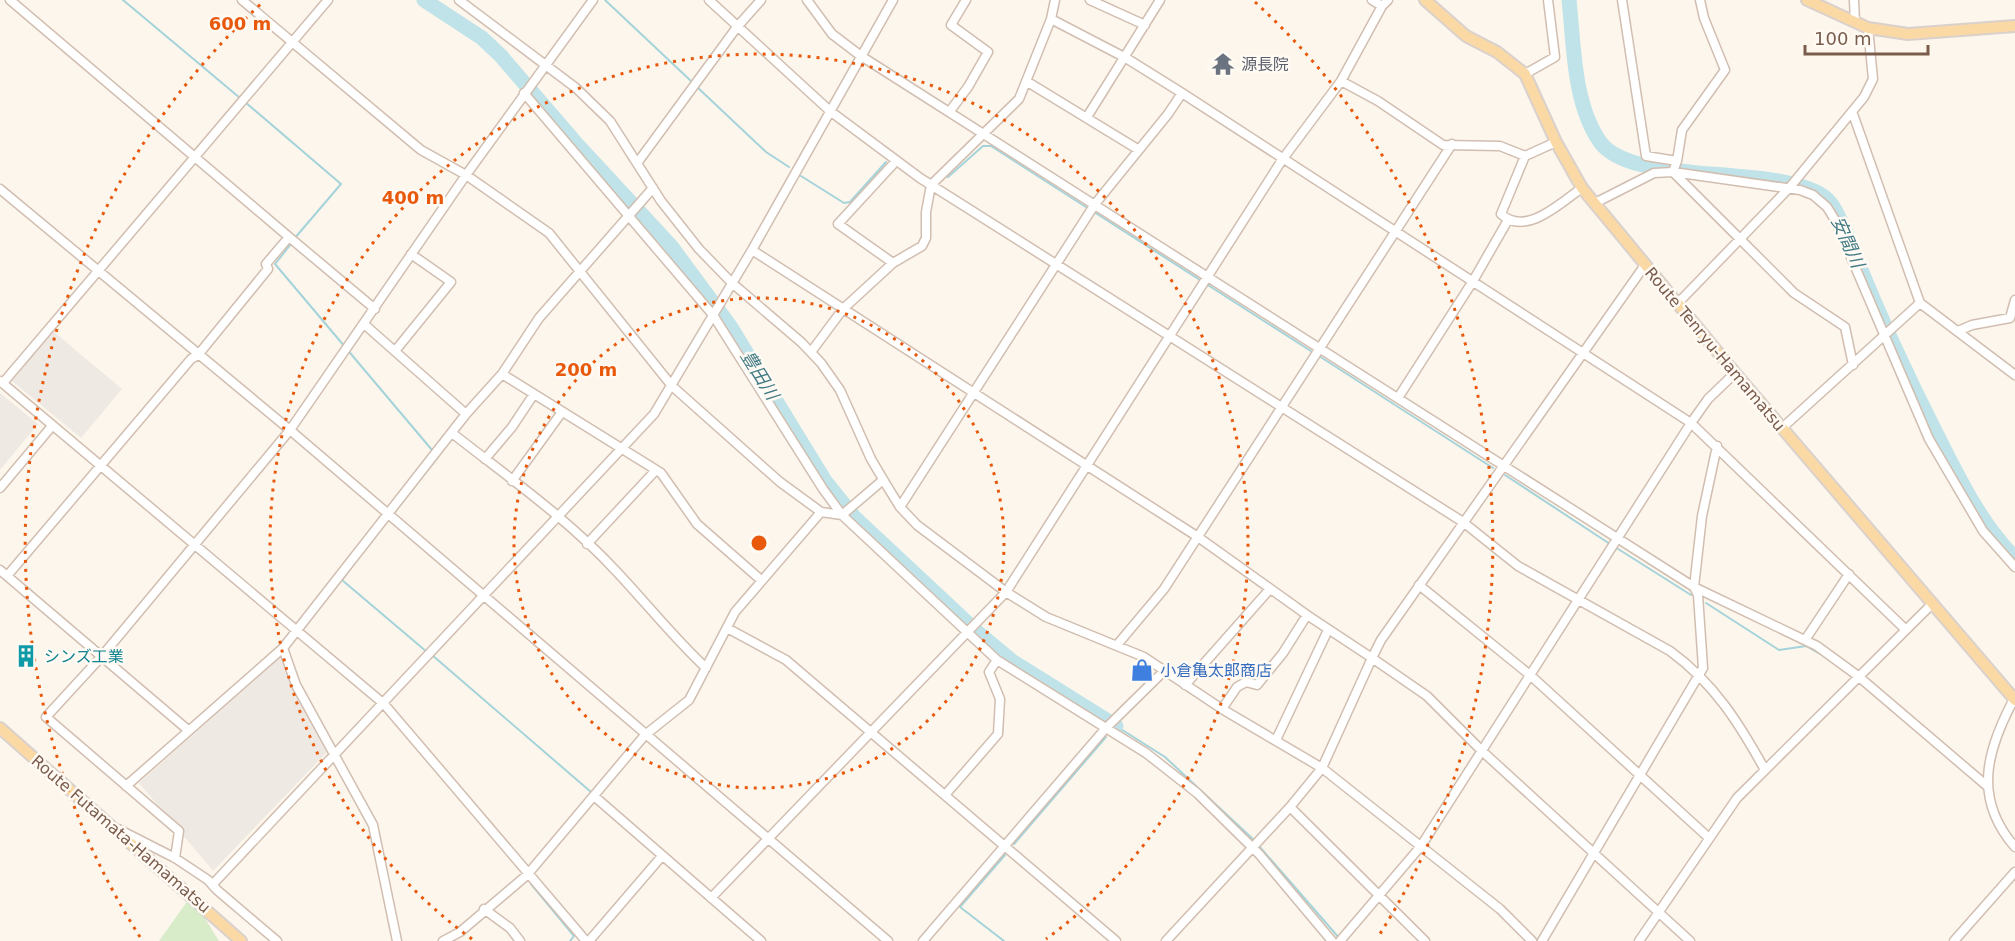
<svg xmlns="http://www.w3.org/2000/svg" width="2015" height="941" font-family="'DejaVu Sans','Noto Sans JP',sans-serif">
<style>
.industrial{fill:#efe9e4}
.green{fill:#d8ecc9}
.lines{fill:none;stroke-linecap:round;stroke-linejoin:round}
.stream{stroke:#a5d3da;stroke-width:2}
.river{stroke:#bfe3e8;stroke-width:15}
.minor-casing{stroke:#d1beb0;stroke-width:11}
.major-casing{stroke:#dad1cd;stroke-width:14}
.minor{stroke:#fff;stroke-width:8}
.major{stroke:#fbd9a5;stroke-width:10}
.ring{fill:none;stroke:#e8590c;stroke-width:3;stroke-dasharray:3 6}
.labels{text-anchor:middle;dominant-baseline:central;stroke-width:5;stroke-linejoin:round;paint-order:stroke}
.worship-label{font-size:16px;fill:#5b616d;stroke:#fffaf3;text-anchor:start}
.street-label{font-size:16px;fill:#7a5c4d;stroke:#fffaf3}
.culture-label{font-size:16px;fill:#0d838f;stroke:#fffaf3;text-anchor:start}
.shop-label{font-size:16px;fill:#366cbe;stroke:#fffaf3;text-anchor:start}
.water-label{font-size:18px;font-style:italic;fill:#437c86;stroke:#fffaf3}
.centre{fill:#e8590c;stroke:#fffaf3;stroke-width:3}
.ring-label{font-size:18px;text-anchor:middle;font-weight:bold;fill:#e8590c;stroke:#fffaf3;stroke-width:5;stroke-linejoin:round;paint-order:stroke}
</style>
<rect width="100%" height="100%" fill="#fdf6ec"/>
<path class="industrial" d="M53 331 122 389 81 438 12 381Z
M0 393 38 424 0 470Z
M280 657 291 688 329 750 213 871 139 783Z"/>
<path class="green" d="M191 896 219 941H159Z"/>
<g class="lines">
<path class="stream" d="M123 0 240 98
M605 0 691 81
M697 87 766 152 789 167
M245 102 341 184 294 239
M801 176 844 203 850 202 886 162
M948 177 983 146H991L1089 209
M1094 212 1314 353
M291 244 275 264 432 450
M1319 356 1493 468
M1505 475 1610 544
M394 513 438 457
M1615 547 1691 595
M365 550 386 523
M354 564 342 580 427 652
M1706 603 1779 650 1806 646 1820 654
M432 655 591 792
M1114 729 1116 726 1165 757 1255 841
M1014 844 1106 737
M1259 846 1340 939
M531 884 574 936 570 941
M1004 941 960 907 1005 855"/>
<path class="river" d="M424 0 482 38 501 56 574 141 671 246 730 326 825 481 854 517 976 631 1012 661 1116 726
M1569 0C1574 45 1573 103 1600 142 1633 187 1773 163 1823 196 1834 203 1839 219 1845 230 1872 300 1903 368 1937 435 1959 478 1980 523 2015 558"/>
<g class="minor-casing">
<path id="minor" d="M10 0 289 237
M242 0 421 150 466 175 549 233 672 386 780 482 821 512 842 515 883 480
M459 0 576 88 610 121 661 201 699 249 732 283 801 342 821 363 840 390 871 459 887 486 900 507 917 525 1006 592 1046 617 1144 657 1222 709 1322 768 1500 909 1532 941
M709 0 830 111 920 178 1463 522 1518 566 1670 651C1714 683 1739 723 1765 770
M807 0 832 34 861 56 1694 587 1817 646 1858 676 1987 786
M1055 0 1051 19 1126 58 1182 93 1691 423 1905 629
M1090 0 1145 25
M1372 0 1382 6 1388 0
M1622 0 1646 156 1677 161 1673 172 1740 239 1677 304
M1854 0 1855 22
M1525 74 1555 57 1548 0
M1026 81 1139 150
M1341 81 1378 101 1443 145 1500 146 1525 156 1501 214C1526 237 1560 203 1582 188
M524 93 713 315 823 489 842 515 997 660 1146 753 1197 793 1259 854 1332 941
M950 111 968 87 988 52 951 25 966 0
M1853 114 1920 303 2015 375
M1087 117 1160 0
M1525 156 1556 142
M1677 161 1682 130 1725 70 1704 18 1700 0
M638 162 737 27 761 0
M0 189 290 430 888 941
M1595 203 1654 173 1673 172 1800 190 1813 195 1827 207 1835 220 1929 439 1983 531 2015 567
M752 250 1198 537 1307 615 1372 658 1322 768 1290 807 1166 941
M893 263 838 224 896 161
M1645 265 1381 640 1372 658 1427 696 1482 751 1690 941
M364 324 466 414
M1958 331 1972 325 2010 318 2015 300
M395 351 451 282 411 254
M811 352 843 309 893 263 922 246 926 238V212L931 185 1019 99 1051 19
M1853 365 1845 327 1794 293 1740 239 1790 187 1864 97 1873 79 1868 28
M502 374 661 473 697 524 761 580
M0 381 384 704 586 941
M3 383 328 0
M1398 398 1473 281 1508 220
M1782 428 1920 303
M452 433C508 477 568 519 616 571 647 604 674 638 706 668
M485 459 512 427 534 394
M512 481 562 412
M0 488 52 426
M900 507 1095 204 1168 114 1182 93
M587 544 656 470
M0 570 188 730
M7 576 191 359 198 355 268 269 266 264 289 237 375 309
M1419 585 1530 675 1709 838
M727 628 786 660 1116 941
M1805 640 1849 574
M1117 645 1164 589 1452 144
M283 648 296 685 373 825 397 941
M1185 685 1270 589
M2014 699C1986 751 1973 799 2015 847
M1222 709 1237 687 1246 682 1257 685 1283 653 1307 615
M1276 740 1328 630
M126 786 283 648 466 414 502 374 539 318 653 188
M945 795 998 734 1000 699 989 672 997 660
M594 796 761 941
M1290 807 1425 941
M118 829 175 858 208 880 217 890 277 941
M175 858 179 831 46 717 102 656 290 430 466 175 593 0
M213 884 654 414 752 250 893 0
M711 898 1006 592 1282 160 1341 81 1382 6
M484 909 510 928 520 941
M443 941 460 932 527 875 645 735 689 700 735 612 821 512
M589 941 662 856
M923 941 1105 729 1164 671
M1340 941 1421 846 1691 423 1708 399 1735 373
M1542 941 1703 668 1698 595 1694 587 1702 516 1717 446
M1639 941 1737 798 1932 604
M1954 941 2015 872"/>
</g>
<g class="major-casing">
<path id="major" d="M1425 0 1466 36 1497 52 1525 74 1556 142 1582 188 1735 373 2015 700
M1807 0 1868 28 1908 34 2015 26
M0 728 241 941"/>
</g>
<use href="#minor" class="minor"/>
<use href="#major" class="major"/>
</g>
<g class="ring">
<circle cx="759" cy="543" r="245"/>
<path d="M472 939A489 489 0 1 1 1046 939"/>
<path d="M140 937A734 734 0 0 1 263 2M1255 2A734 734 0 0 1 1378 937"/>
</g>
<defs>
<g id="temple-bare" transform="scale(1.8)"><path d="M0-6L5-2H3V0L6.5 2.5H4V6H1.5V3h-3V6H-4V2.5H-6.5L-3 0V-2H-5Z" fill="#6b7280" stroke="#fffaf3" stroke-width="2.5" paint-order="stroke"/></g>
<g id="building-bare" transform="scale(1.8)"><path d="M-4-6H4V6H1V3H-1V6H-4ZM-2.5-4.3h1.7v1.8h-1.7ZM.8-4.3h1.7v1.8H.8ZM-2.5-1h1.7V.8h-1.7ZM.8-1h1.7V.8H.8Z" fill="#0f9aa8" stroke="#fffaf3" stroke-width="2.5" paint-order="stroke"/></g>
<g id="shop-bare" transform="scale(1.8)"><path d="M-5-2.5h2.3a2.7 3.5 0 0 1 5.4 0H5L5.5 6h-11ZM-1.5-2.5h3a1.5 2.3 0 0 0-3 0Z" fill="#3f7fe0" stroke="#fffaf3" stroke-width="2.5" paint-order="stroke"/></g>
</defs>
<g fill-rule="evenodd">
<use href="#temple-bare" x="1223" y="64"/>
<use href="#building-bare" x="26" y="656"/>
<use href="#shop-bare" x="1142" y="670"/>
</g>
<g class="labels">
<g class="worship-label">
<text x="1241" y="64">源長院</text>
</g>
<g class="street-label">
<text transform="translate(1715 349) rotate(50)">Route Tenryu-Hamamatsu</text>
<text transform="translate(121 834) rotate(41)">Route Futamata-Hamamatsu</text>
</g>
<g class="culture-label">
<text x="44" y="656">シンズ工業</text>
</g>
<g class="shop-label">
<text x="1160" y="670">小倉亀太郎商店</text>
</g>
<g class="water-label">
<text transform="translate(1848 242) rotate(66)">安間川</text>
<text transform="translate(760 375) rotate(58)">豊田川</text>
</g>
</g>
<circle cx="759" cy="543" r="9" class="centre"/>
<g class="ring-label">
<text x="240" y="30">600 m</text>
<text x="413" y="204">400 m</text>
<text x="586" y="376">200 m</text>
</g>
<path d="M1805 45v9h123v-9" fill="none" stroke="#7a5c4d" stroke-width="3"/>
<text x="1814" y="45" font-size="18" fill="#7a5c4d" stroke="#fffaf3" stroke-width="4.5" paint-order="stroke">100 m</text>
</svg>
